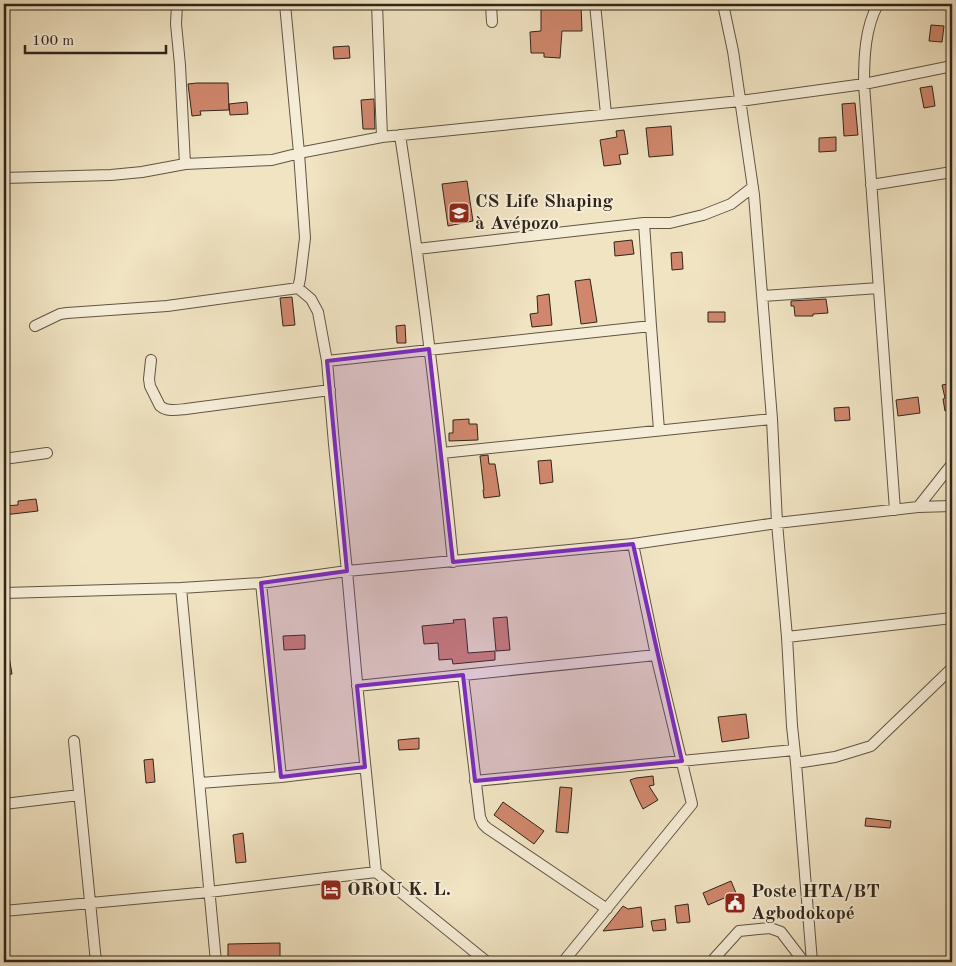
<svg xmlns="http://www.w3.org/2000/svg" width="956" height="966" font-family="'Old Standard TT',serif">
<style>
.building{fill:#d0876d;stroke:#2f251a}
.lines{fill:none;stroke-linecap:round;stroke-linejoin:round}
.minor-casing{stroke:#605544;stroke-width:12}
.minor{stroke:#f6edd8;stroke-width:10}
.marked{fill:#7b2cbf;fill-opacity:0.2;stroke:#7b2cbf;stroke-width:4;stroke-linejoin:round}
.labels{text-anchor:middle;dominant-baseline:central;stroke-width:4;stroke-linejoin:round;paint-order:stroke}
.poi-label{font-size:19px;font-weight:bold;fill:#2f251a;stroke:#f6edd8;text-anchor:start}
</style>
<rect width="100%" height="100%" fill="#f1e4c3"/>
<filter id="stains"><feTurbulence type="fractalNoise" baseFrequency=".004" numOctaves="4"/><feColorMatrix values="0 0 0 0 .2 0 0 0 0 .09 0 0 0 0 .02 0 0 0 .5 -.17"/></filter>
<radialGradient id="worn" r=".72"><stop offset=".6" stop-color="#630" stop-opacity="0"/><stop offset="1" stop-color="#630" stop-opacity=".3"/></radialGradient>
<path class="building" d="M568 4H581L582 31H562L560 58 544 57V53H531L530 32 541 31V5H568Z
M931 25 944 26 942 42 929 41Z
M349 46 350 58 334 59 333 47Z
M197 83H228L229 110 200 111 201 115 192 116 188 84Z
M932 86 935 106 924 108 920 88Z
M374 99 375 129H363L361 100Z
M247 102 248 114 230 115 229 104Z
M855 103 858 135 844 136 842 104Z
M671 126 673 155 649 157 646 128Z
M624 130 628 154 619 155 621 164 604 166 600 140 617 137 616 131Z
M836 137V151L819 152V138Z
M467 181 473 221 448 226 442 184Z
M632 240 634 254 615 256 614 242Z
M682 252 683 269 672 270 671 253Z
M590 279 597 322 581 324 575 281Z
M549 294 552 325 532 327 530 314 538 313 537 296Z
M292 297 295 325 283 326 280 298Z
M826 299 828 313 813 314V316H795L794 306H791V301Z
M708 312H725V322H708Z
M405 325 406 343H397L396 326Z
M952 383V410L945 411 943 399 945 398 942 385Z
M918 397 920 413 898 416 896 400Z
M849 407 850 420 835 421 834 408Z
M469 419V424H477L478 440 449 441V433H453V420Z
M488 455 489 464H495L500 496 484 498 483 490H484L480 456Z
M551 460 553 482 540 484 538 461Z
M36 499 38 511 4 515V506L18 505V501Z
M507 617 510 650 496 651 493 618Z
M465 619 468 653 495 651V660L453 664 452 659 439 660 438 643 424 644 422 626 454 623 453 620Z
M305 635V649L284 650 283 636Z
M8 651 12 674 4 675V652Z
M746 714 749 738 722 742 718 717Z
M419 738V749L399 750 398 740Z
M153 759 155 782 146 783 144 760Z
M653 776 654 785 649 786 658 800 643 809 637 797 630 780 636 778Z
M560 787 572 788 568 833 556 832Z
M503 802 544 831 534 844 494 815Z
M866 818 891 821 890 828 865 826Z
M243 833 246 862 236 863 233 835Z
M731 881 736 893 708 905 703 893Z
M688 904 690 922 677 923 675 906Z
M623 906 628 909 641 907 643 927 603 931Z
M665 919 666 930 653 931 651 921Z
M280 943V962H228V944Z"/>
<g class="lines">
<g class="minor-casing">
<path id="minor" d="M177 4 176 24 180 65 185 164
M285 4 299 153 305 238 300 279 298 288
M377 4 382 137
M491 4 492 22
M595 4 606 114
M723 4 733 51 754 195 772 419 777 523 787 637 792 726 796 763 812 962
M878 4C865 28 864 57 864 84L895 510
M400 135C422 277 439 419 453 562
M4 178 111 175 142 172 185 164 272 160 304 152 382 137 740 101 864 84 952 66
M871 185 952 172
M644 223 651 326 659 430
M417 249 644 223H670L703 215 731 204 753 187
M763 296 879 288
M35 326 60 314 67 313 167 306 298 288 311 299 318 312 327 361 334 444 347 571 358 693 376 872 487 962
M151 360 149 379 150 386 160 406C167 412 177 410 186 409L330 390
M327 361 651 326
M442 453 772 419
M4 459 47 453
M918 507 952 464
M261 583 281 777
M181 588 216 962
M4 593 181 588 261 583 347 571 633 544 777 523 918 507 952 506
M787 637 952 618
M463 675 480 817 483 824 487 828 607 909
M357 686 656 655
M74 741 96 962
M796 763 835 757 871 746 952 668
M475 781 794 750
M200 783 281 777 365 767
M4 804 79 795
M4 911 209 892 376 872
M563 962 692 804 656 655 633 544
M711 962 739 931 770 928 781 932 804 962"/>
</g>
<use href="#minor" class="minor"/>
</g>
<path class="marked" d="M429 349 453 562 633 544 682 761 475 781 463 675 357 686 365 767 281 777 261 583 347 571 327 361Z"/>
<defs>
<g id="school-square" transform="scale(1.125)"><rect x="-9" y="-9" width="18" height="18" rx="4" fill="#8f2418" stroke="#f6edd8"/><path d="M0-5L7-2L0 1L-7-2ZM-4 1L0 2.5L4 1V4Q0 6-4 4Z" fill="#fff"/></g>
<g id="hotel-square" transform="scale(1.125)"><rect x="-9" y="-9" width="18" height="18" rx="4" fill="#8f2418" stroke="#f6edd8"/><path d="M-6-4.5h1.5V1H6V5H4.5V3h-9V5H-6ZM-4 0a1.8 1.8 0 1 1 3.6 0ZM.5 0V-2.5h3Q6-2.5 6 0Z" fill="#fff"/></g>
<g id="civic-square" transform="scale(1.125)"><rect x="-9" y="-9" width="18" height="18" rx="4" fill="#8f2418" stroke="#f6edd8"/><path d="M-.6-6.5H3V-4.5H.6V-3L4-1V1h2V6H-6V1h2V-1L-.6-3ZM-1.2 2.5V6h2.4V2.5Z" fill="#fff"/></g>
</defs>
<g fill-rule="evenodd">
<use href="#school-square" x="459" y="213"/>
<use href="#hotel-square" x="331" y="890"/>
<use href="#civic-square" x="735" y="903"/>
</g>
<g class="labels">
<g class="poi-label">
<text x="475" y="202">CS Life Shaping<tspan x="475" dy="22">à Avépozo</tspan></text>
<text x="347" y="890">OROU K. L.</text>
<text x="751" y="892">Poste HTA/BT<tspan x="751" dy="22">Agbodokopé</tspan></text>
</g>
</g>
<rect width="956" height="966" fill="none" stroke="#f1e4c3" stroke-width="20"/>
<rect x="5" y="5" width="946" height="956" fill="none" stroke="#2f251a" stroke-width="2.5"/>
<rect x="10" y="10" width="936" height="946" fill="none" stroke="#2f251a"/>
<path d="M25 45v8h141v-8" fill="none" stroke="#2f251a" stroke-width="2.5"/>
<text x="32" y="45" font-size="15" fill="#2f251a" stroke="#f6edd8" stroke-width="4" paint-order="stroke">100 m</text>
<rect width="100%" height="100%" filter="url(#stains)"/>
<rect width="100%" height="100%" fill="url(#worn)"/>
</svg>
